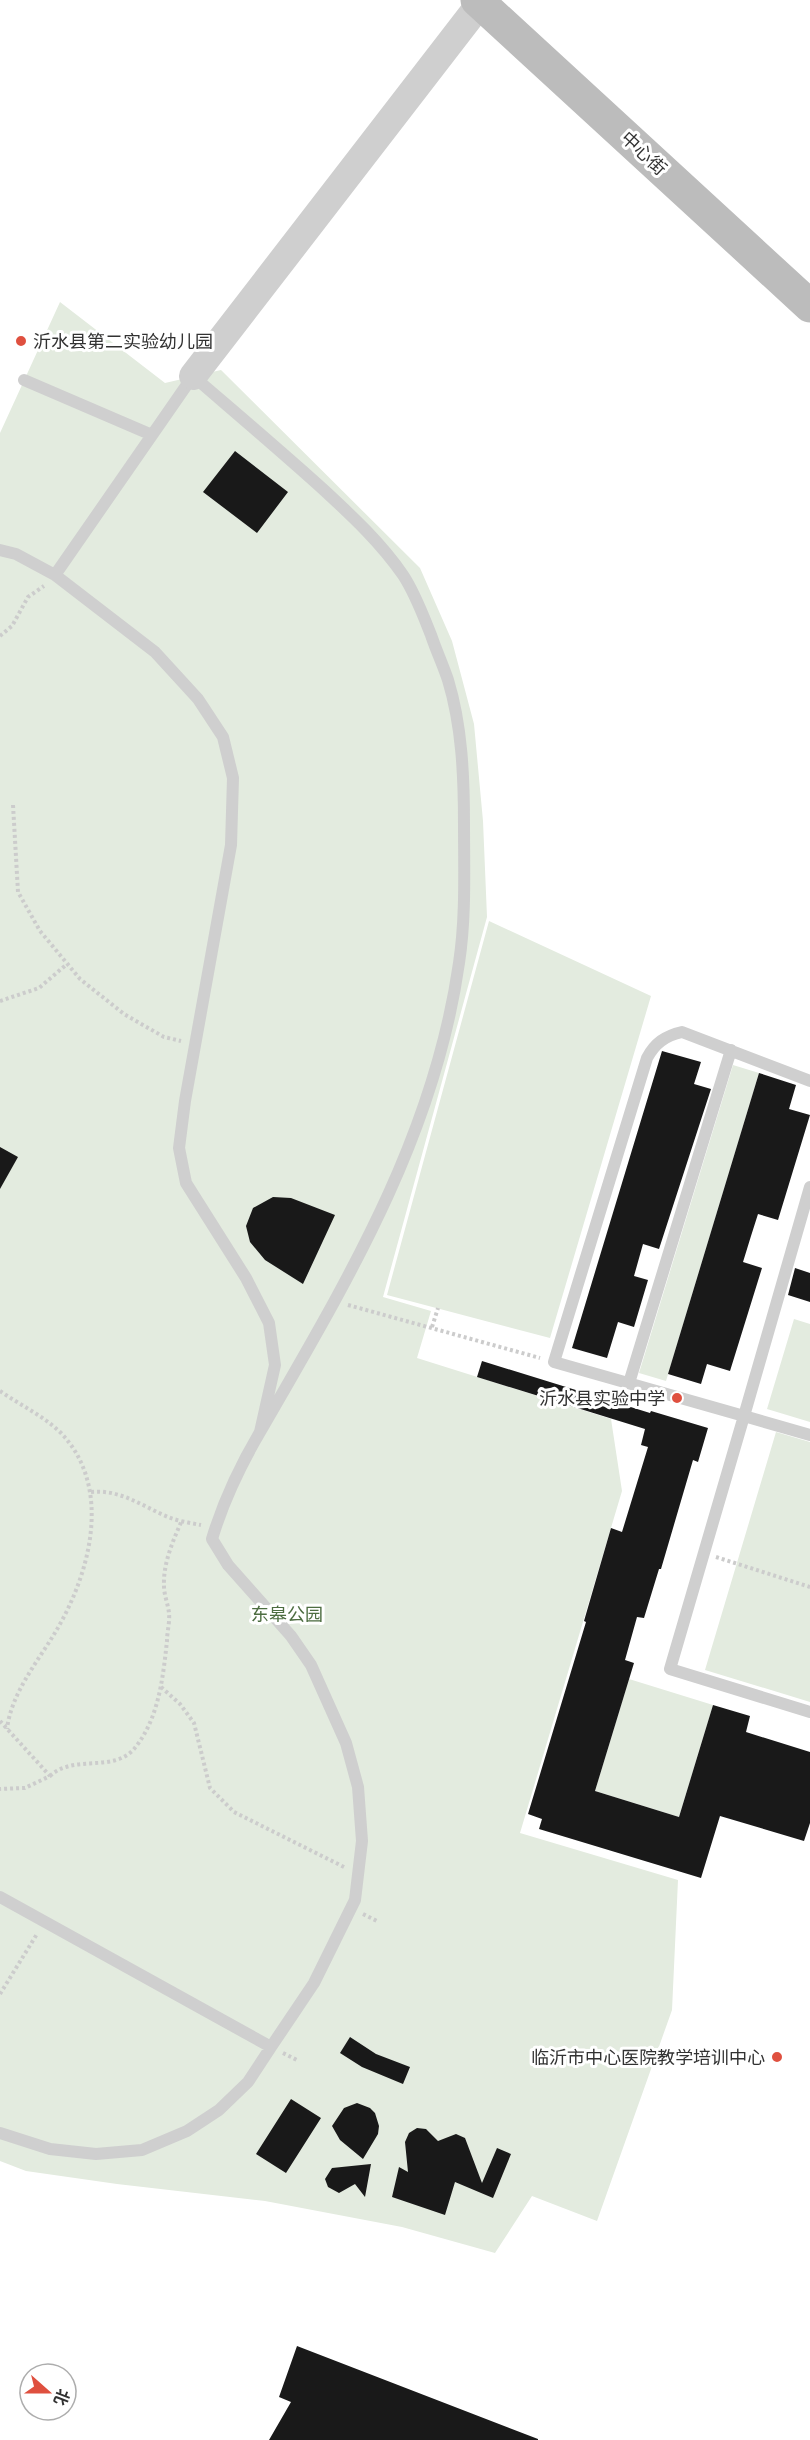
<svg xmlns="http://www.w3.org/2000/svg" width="810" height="2440" font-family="Poppins,'Noto Sans SC',sans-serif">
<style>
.green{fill:#e3ebdf}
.building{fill:#191919}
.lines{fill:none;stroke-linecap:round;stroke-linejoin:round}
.path{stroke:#ccc;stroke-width:4;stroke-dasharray:3 3;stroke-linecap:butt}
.service{stroke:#cfcfcf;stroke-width:12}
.tertiary{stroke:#cfcfcf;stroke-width:28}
.secondary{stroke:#bcbcbc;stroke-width:33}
.poi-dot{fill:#df503f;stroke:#fff;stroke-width:2}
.labels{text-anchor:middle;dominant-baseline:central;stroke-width:6;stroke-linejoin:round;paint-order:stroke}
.street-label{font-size:18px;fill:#323232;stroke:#fff}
.poi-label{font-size:18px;fill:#323232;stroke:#fff;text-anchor:end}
.park-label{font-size:18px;fill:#4d6d41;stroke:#fff}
</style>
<rect width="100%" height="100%" fill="#fff"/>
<path class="green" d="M60 302 165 383 221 370 420 568 452 641 474 724 483 821 487 917 383 1297 431 1311 417 1358 611 1419 622 1491 520 1833 678 1880 672 2010 597 2221 532 2196 495 2253 402 2227 265 2201 117 2184 26 2171 0 2161V433Z
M489 921 651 996 550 1338 387 1295Z
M733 1065 759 1073 666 1381 639 1373Z
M794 1319 810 1324V1422L767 1409Z
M776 1432 810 1442V1702L705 1670Z
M629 1679 713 1705 679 1817 595 1791Z"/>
<path class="building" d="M235 451 288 492 257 533 203 492Z
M662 1051 701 1062 694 1084 711 1089 659 1249 643 1244 634 1276 648 1280 634 1327 618 1322 607 1358 572 1348Z
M759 1073 796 1085 789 1109 810 1115 778 1220 758 1214 751 1236 743 1262 762 1268 730 1371 707 1364 701 1384 668 1374Z
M0 1147 18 1157 0 1189Z
M273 1197 291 1198 335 1215 303 1284 265 1260 250 1242 246 1226 253 1208Z
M795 1268 810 1273V1302L788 1295Z
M482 1361 650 1413 651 1411 708 1428 698 1462 693 1460 661 1569H659L644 1618 637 1617 625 1660 634 1663 595 1791 679 1817 713 1705 750 1716 746 1732 810 1752V1823L804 1841 720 1816 701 1878 539 1829 542 1819 528 1814 586 1622 584 1621 611 1528 622 1532 648 1447 641 1445 645 1429 477 1377Z
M350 2037 376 2054 410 2067 403 2084 362 2067 340 2053Z
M291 2099 321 2118 286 2173 256 2154Z
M357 2103 370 2108 375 2113 379 2126 378 2134 363 2159 340 2140 332 2126 344 2108Z
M417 2128 426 2129 438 2141 456 2134 465 2138 482 2183 497 2148 511 2154 493 2198 455 2182 445 2215 392 2197 399 2167 408 2172 405 2142 409 2133Z
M371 2164 365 2197 355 2184 339 2193 328 2187 325 2179 332 2168Z
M297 2346 538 2439V2440H269L291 2402 279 2397Z"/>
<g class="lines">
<path class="path" d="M0 636 12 626 28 597 44 586
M13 805 18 892 40 931 80 979 124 1014 164 1037 181 1041
M0 1001 39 988 67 964
M348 1305 540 1358
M432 1327 438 1308
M0 1391C20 1405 42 1415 60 1432 115 1488 89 1578 53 1636 35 1665 11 1695 7 1729
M91 1492C120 1489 142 1506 168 1517 178 1521 190 1523 201 1525
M716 1557 810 1587
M161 1687 180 1704 194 1723 210 1788 234 1812 344 1867
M0 1721 50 1776 25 1788 0 1789
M50 1776C73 1754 113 1773 134 1749 159 1719 163 1677 167 1641 167 1632 170 1622 169 1613 168 1604 164 1595 164 1586 163 1563 173 1541 182 1520
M363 1914 379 1922
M0 1994 37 1934
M283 2053 299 2061"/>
<path class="service" d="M24 380 152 435
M0 550 16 554 55 575
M810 1081 682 1032C665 1036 655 1043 647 1058L554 1362 744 1416 810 1187
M629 1383 731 1050
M810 1435 744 1416 670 1669 810 1712
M0 1897 271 2047 314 1983 355 1900 362 1841 358 1787 346 1743 311 1665 291 1636 228 1565 212 1539C223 1502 240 1466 260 1432 347 1281 434 1138 459 963 466 917 464 870 464 824 464 776 462 726 448 680 443 665 436 650 431 635 423 615 415 593 403 575 381 543 353 517 325 491 282 452 237 414 193 376L55 575 155 652 198 699 223 737 233 778 231 845 185 1101 179 1148 186 1183 246 1278 269 1323 275 1365 260 1432
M0 2133 50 2149 96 2154 142 2150 187 2131 219 2110 248 2082 271 2047"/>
<path class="tertiary" d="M193 376 483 0"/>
<path class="secondary" d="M477 0 810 306"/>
</g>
<g class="poi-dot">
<circle cx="21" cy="341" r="6"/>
<circle cx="677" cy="1398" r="6"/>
<circle cx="777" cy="2057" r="6"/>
</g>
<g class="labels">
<g class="street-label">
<text transform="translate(644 153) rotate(43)">中心街</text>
</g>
<g class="poi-label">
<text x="33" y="341" text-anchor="start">沂水县第二实验幼儿园</text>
<text x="665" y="1398">沂水县实验中学</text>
<text x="765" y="2057">临沂市中心医院教学培训中心</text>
</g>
<g class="park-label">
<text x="287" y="1614">东皋公园</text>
</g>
</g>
<g transform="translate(48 2392) rotate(111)"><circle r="28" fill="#ffffff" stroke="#adadad" stroke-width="1.5"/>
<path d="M0-4.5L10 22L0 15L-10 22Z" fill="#df503f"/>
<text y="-9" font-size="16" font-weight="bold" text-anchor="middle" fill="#323232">北</text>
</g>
</svg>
